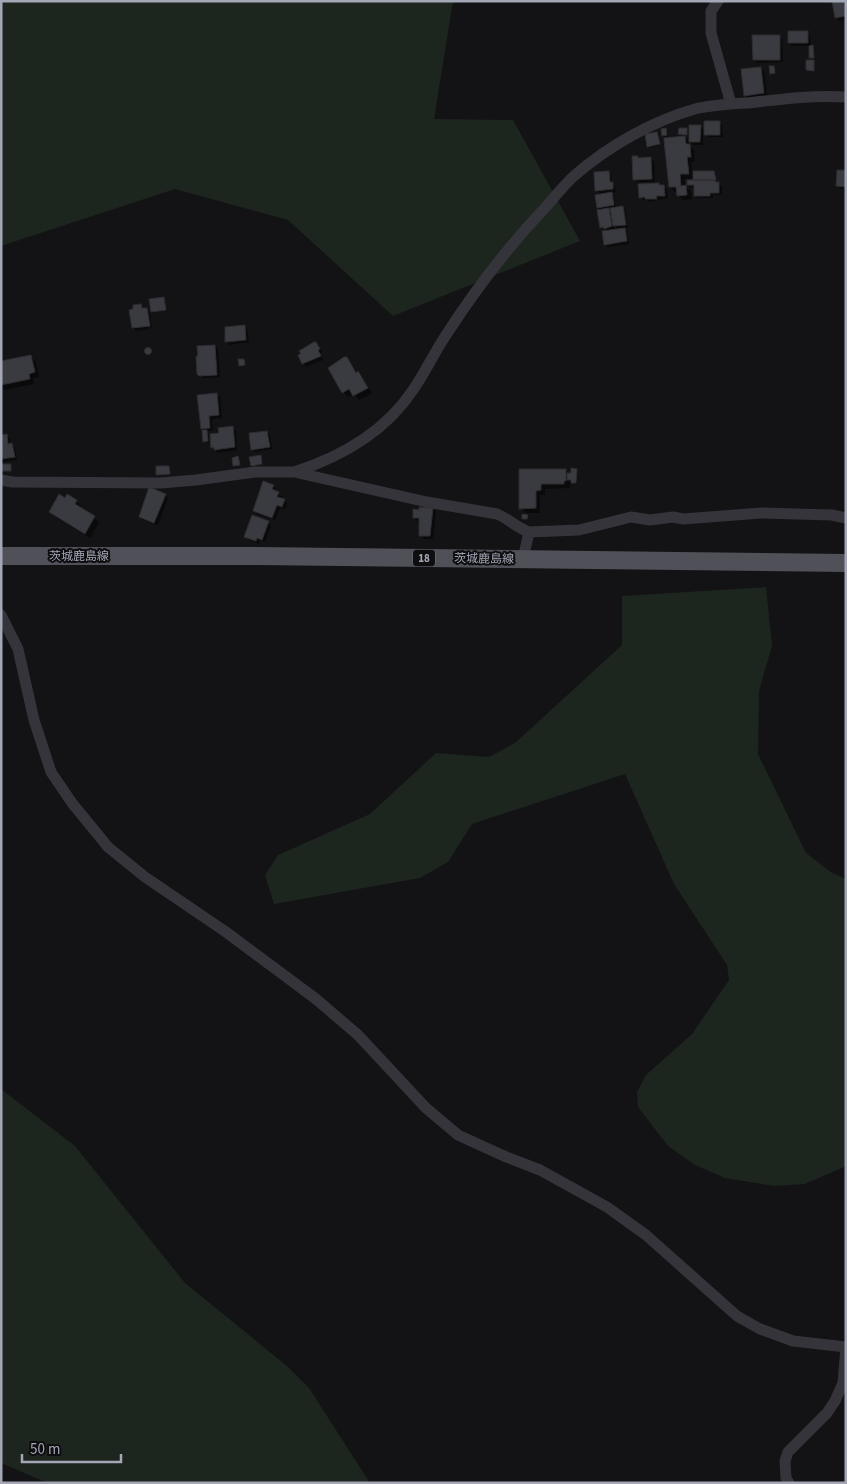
<svg xmlns="http://www.w3.org/2000/svg" width="847" height="1484" font-family="'Source Sans 3','Noto Sans JP',sans-serif">
<style>
.green{fill:#1d251f}
.shadow{fill:#0007;fill-rule:evenodd}
.building{fill:#3a3b40;stroke:#2e2d31}
.lines{fill:none;stroke-linecap:round;stroke-linejoin:round}
.minor{stroke:#34343a;stroke-width:11}
.primary{stroke:#505059;stroke-width:18}
.labels{text-anchor:middle;dominant-baseline:central;stroke-width:4;stroke-linejoin:round;paint-order:stroke}
.shield{fill:#0e0e10;stroke:#777984;stroke-width:1}
.shield-label{font-size:11px;font-weight:bold;fill:#a4a7b6}
.street-label{font-size:12px;fill:#a4a7b6;stroke:#0e0e10}
</style>
<rect width="100%" height="100%" fill="#131315"/>
<path class="green" d="M1 1H453L434 119 513 120 580 241 393 316 288 220 175 189 1 246Z
M766 587 772 646 759 691 758 754 806 853 832 873 846 879V1166L805 1184 774 1186 725 1178 695 1165 668 1146 638 1107 637 1092 646 1075 692 1034 729 980 727 965 674 884 625 774 472 824 448 862 420 878 274 904 265 875 278 855 370 814 436 753 489 757 515 743 622 645V596Z
M1 1089 75 1146 185 1283 287 1366 309 1388 370 1483H48L1 1463Z"/>
<path class="shadow" d="M846 1V19L839 21 836 17Z
M807 32 810 35 811 47 814 48V59L810 57V46H792L789 43Z
M779 36 782 39 783 62 757 63 754 60Z
M761 68 764 71 767 96 749 98 746 95Z
M719 122 722 125 723 137H709L703 132V145H693L690 142V147L694 150 695 161 691 162 692 172H714L716 180H713L722 187V195H713V198H698L695 195V188H691L688 185V181H696L694 178 684 179 685 186 691 191 692 199 683 200 678 195V191L675 192 670 187 665 140 666 136H663L662 130 667 131 668 139 685 137 690 142V126H700L706 131 705 123Z
M657 133 660 145 650 148 648 147Z
M651 158 654 162 655 182H637L634 179 639 159Z
M608 172 611 175 612 184 615 187 616 192 610 193 614 197 616 208 622 207 625 210 628 228H624L627 232 629 244 608 247 605 244 606 232 601 227V211L598 207 602 195 597 190ZM614 224 619 230H615Z
M846 172V189H841L837 186Z
M658 184 667 189 668 198 649 202 648 200H644L640 197Z
M141 305 148 311H146L149 329 136 331 133 328Z
M149 311 150 312 152 328 151 329Z
M244 326 247 329 249 342 229 345 226 341Z
M316 343 322 352 320 353 323 360 306 367 303 363Z
M214 346 218 349 220 377 203 378 199 374Z
M150 349 152 354 148 355 146 350Z
M31 357 36 362 39 377 33 378 34 384 5 390 1 386V362Z
M346 358 372 393 359 400 354 394 348 397 343 392 329 369Z
M216 394 220 397 222 418 212 419 213 430 208 431 209 442H206L205 431 202 428Z
M233 428 236 431 237 450 218 453 212 447 221 434Z
M267 432 270 435 272 449 255 452 252 449Z
M6 436 10 439V445L15 448 17 460 1 462V437Z
M521 470H566L570 474 576 470 577 483H573L571 481 569 488 545 489V495H540V513H526L521 508Z
M273 486 276 489 275 492 282 496 281 499 287 503 285 509 280 508 275 520 257 514 254 511Z
M165 495 168 498 158 525 143 520 140 517Z
M65 499 76 501 81 506 80 508 99 522 90 538 56 517 51 512Z
M433 509 436 512 433 539H424L421 535 420 521H417L414 518Z
M268 522 271 525 265 542 260 540 259 544 249 540 246 537Z"/>
<path class="building" d="M832 1H846V16L835 18Z
M788 31H808V43H788Z
M752 35H780V60H753Z
M813 45 814 58H809V46Z
M806 60H814V71L806 70Z
M769 66H774L775 73 770 74Z
M761 67 764 93 744 96 741 69Z
M704 121H720V135H704Z
M689 125H701L700 142H689Z
M666 128 667 135 662 136 661 129Z
M679 128H687V135L678 134Z
M657 132 660 144 647 147 645 134Z
M685 136 686 144H690L691 157H687L689 174H680L681 186 686 185 687 195 677 196 676 187H669L664 140V138Z
M632 156H638V158L651 157 652 179 633 180Z
M837 170H846V187L836 186Z
M609 171 610 182H613V189L595 191 594 172Z
M693 171H714L716 180H693Z
M687 180H715V182H719V193H710V196H694V185H687Z
M659 183V185H664L665 196H656L657 199H645V197L639 198 638 184Z
M612 192 614 205 597 208 595 195Z
M623 206 626 225 613 226 610 208Z
M609 208 612 226 604 229 603 227 600 228 597 210Z
M625 228 627 241 604 245 602 231Z
M164 297 166 310 151 312 149 299Z
M141 304 142 308H147L150 326 132 328 129 310 133 309V305Z
M245 325 246 340 225 342V327Z
M314 342H316L320 349 318 350 321 356 302 364 298 355 301 354 299 351Z
M215 345 217 375 199 376 197 374 196 356H198L197 346Z
M144.5 351a3.5 3.5 0 1 1 7 0a3.5 3.5 0 1 1-7 0Z
M31 355 35 372 29 374 30 379 1 385V361Z
M344 357H347L356 373 358 371 368 388 353 396 349 389 342 393 328 368Z
M238 359H244L245 365 239 366Z
M217 393 219 415 209 416 210 428 201 429 197 395Z
M233 426 235 447 214 450V447L211 448 210 434 219 433 218 428Z
M202 430H207L208 441 203 442Z
M267 431 270 447 251 450 249 433Z
M7 434 8 444 12 443 15 457 1 459V435Z
M261 455 262 464 251 466 249 457Z
M238 456 240 465 233 466 232 458Z
M1 464H11V471H1Z
M156 466H169L170 474 156 475Z
M571 468 577 469 576 483H571V480H567V473H571Z
M519 469H566V481H564V484H541V490L536 491V508L519 509Z
M263 481 274 485 272 489 279 492 277 497 285 499 282 507 277 505 272 518 253 511Z
M149 487 166 494 154 523 139 517Z
M59 494 65 498 67 494 77 500 75 504 95 516 85 534 49 512Z
M419 507 433 508 430 536H419V518H413V509L419 510Z
M522 514 528 515 527 519H522Z
M252 515 269 521 262 540 257 538 256 541 244 537Z"/>
<g class="lines">
<path class="minor" d="M718 1 711 11V33L731 104
M294 472C341 457 385 432 413 390 426 371 435 351 448 332 476 289 508 247 543 210 553 199 563 186 574 176 607 147 652 121 695 109 712 105 731 104 748 103 781 99 813 95 846 97
M1 480 12 482 161 483 196 480 255 472H294L427 502 497 514C509 519 517 528 529 532L523 559
M529 532 579 530 631 517 650 520 673 517 683 519 761 513 832 515 846 518
M1 615 18 649 34 720 51 772 72 803 108 847 145 877 226 932 316 999 358 1035 426 1108 458 1135 504 1156 540 1170 607 1207 646 1235 737 1316 760 1329 793 1341 846 1347
M789 1483 786 1478 785 1461 788 1452 827 1413 835 1401 843 1383 846 1347"/>
<path class="primary" d="M1 556H258L846 563"/>
</g>
<g class="labels">
<rect class="shield" x="413" y="549.5" width="22" height="17" rx="4"/>
<g class="shield-label">
<text x="424" y="558">18</text>
</g>
<g class="street-label">
<text x="79" y="556">茨城鹿島線</text>
<text transform="translate(484 559) rotate(1)">茨城鹿島線</text>
</g>
</g>
<rect width="847" height="1484" fill="none" stroke="#a4a7b6" stroke-width="5"/>
<path d="M22 1454v8h99v-8" fill="none" stroke="#a4a7b6" stroke-width="2.5"/>
<text x="30" y="1454" font-size="15" fill="#a4a7b6" stroke="#0e0e10" stroke-width="4" paint-order="stroke">50 m</text>
</svg>
